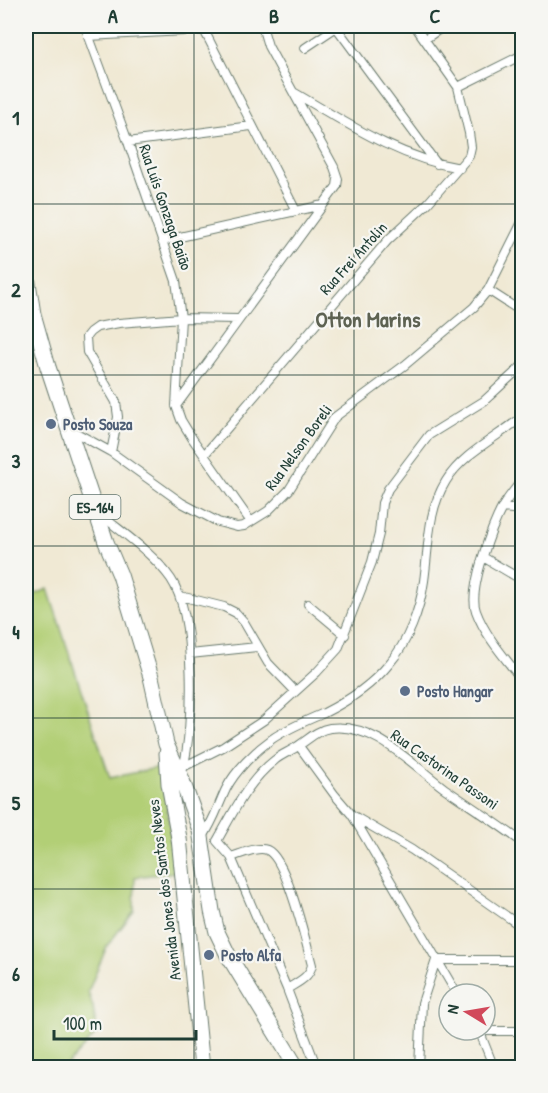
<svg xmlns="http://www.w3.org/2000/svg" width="548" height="1093" font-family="'Patrick Hand',sans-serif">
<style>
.green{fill:#b2cf76;stroke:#688655;stroke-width:1.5}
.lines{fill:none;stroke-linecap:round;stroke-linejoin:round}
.street-casing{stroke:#68796c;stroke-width:10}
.highway-casing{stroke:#68796c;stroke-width:17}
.street{stroke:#fff;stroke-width:8}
.highway{stroke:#fff;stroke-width:15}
.grid{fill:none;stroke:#1f3d34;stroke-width:1.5;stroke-opacity:0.55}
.service-dot{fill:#5c6f8a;stroke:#f6f6f2;stroke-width:2}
.labels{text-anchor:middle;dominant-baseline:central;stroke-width:4.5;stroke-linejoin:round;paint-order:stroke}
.shield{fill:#f6f6f2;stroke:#60746d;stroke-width:1.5}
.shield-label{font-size:15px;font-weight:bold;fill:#1f3d34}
.street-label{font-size:16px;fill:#1f3d34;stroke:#f6f6f2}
.service-label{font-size:16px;font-weight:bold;fill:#4e5e75;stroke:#f6f6f2;text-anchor:start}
.district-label{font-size:22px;font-weight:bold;fill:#5d6252;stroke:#f6f6f2}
.neatline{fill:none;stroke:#1f3d34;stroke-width:2}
.grid-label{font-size:20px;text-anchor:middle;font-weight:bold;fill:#1f3d34}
</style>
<rect width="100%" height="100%" fill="#f6f6f2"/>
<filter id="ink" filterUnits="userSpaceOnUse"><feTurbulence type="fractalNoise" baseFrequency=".0167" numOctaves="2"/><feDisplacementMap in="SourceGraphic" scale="12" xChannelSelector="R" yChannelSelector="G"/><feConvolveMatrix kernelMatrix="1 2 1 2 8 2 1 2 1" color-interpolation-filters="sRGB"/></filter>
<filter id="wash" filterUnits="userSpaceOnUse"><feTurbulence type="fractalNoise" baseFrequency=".008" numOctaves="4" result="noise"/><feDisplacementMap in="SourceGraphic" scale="24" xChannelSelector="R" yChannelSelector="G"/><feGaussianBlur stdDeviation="1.35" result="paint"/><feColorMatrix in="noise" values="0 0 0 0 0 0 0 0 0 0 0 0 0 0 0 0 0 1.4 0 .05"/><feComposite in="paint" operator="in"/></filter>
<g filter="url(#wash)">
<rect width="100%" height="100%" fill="#f0e9d4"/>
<path class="green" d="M48 589 110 778 161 767 176 872 135 877 134 911 107 946 88 992 93 1007 97 1033 65 1067 26 1068V598Z"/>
</g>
<g filter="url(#ink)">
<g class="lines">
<g class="street-casing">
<path id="street" d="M85 26 128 142 176 281 181 318 176 406 181 420 192 438 251 522
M202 26 296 211
M336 27 437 164
M88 36 204 30
M425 39 444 26
M305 48 338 26
M458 87 522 55
M295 93C348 124 399 158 460 168
M128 142 251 126
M162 241 323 205
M488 290 522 312
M176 406 337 186 338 179 334 167 268 46 262 26
M69 429 111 452 182 503 218 522 237 527 244 526 268 511 289 490 335 417 405 365 474 307 488 290 522 222
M111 452 118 417 116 402 87 352 86 337 90 332 97 327 119 323 181 318 238 319
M205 454 388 240 428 203 469 156 471 147 469 133 458 87 415 26
M522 480C516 488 509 496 503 506 492 526 468 590 476 611 485 636 506 659 522 680
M502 508 522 510
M100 514C124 534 153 553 171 579 196 616 194 726 183 769
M483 557 522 580
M180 596 224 607 236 613 244 622 268 663 295 691
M308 604 345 635
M190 654 257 647
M299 746 334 794 352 815 457 994
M183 767 223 747 264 720 317 672 338 649 372 562 379 534 382 503 388 489 429 435 484 401 522 366
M352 815 412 850 522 927
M202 838C213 823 218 806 226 789 235 771 255 751 272 739 288 728 306 721 324 713 348 701 372 685 389 664 408 642 420 610 424 581 429 546 427 512 446 481 463 453 498 437 522 417
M217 841C234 811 248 781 275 760 282 754 291 751 298 746 309 739 317 730 330 728 374 722 411 764 444 788 470 806 497 823 522 842
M217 841 231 857 287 989 317 1068
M231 857C241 854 257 846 267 850 287 858 306 943 312 965 309 978 298 982 287 989
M436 960H522
M479 1030 494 1068
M480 1031H522
M419 1068 422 1003 436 960"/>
</g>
<g class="highway-casing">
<path id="highway" d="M26 270 33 314 48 367 106 542 120 575 151 677 166 744 180 775 200 830 212 911 217 932 228 955 297 1068
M167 753 169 784 179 838 202 1068"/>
</g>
<use href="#street" class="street"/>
<use href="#highway" class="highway"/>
</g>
</g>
<path class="grid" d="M194 26V1068M354 26V1068M26 204H522M26 375H522M26 546H522M26 718H522M26 889H522"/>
<g class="service-dot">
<circle cx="51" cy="424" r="6"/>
<circle cx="405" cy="691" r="6"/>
<circle cx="209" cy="955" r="6"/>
</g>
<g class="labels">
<rect class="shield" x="69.5" y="495" width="51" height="24" rx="4.5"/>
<g class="shield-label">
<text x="95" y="507">ES-164</text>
</g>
<g class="street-label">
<text transform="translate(166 207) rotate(71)">Rua Luís Gonzaga Baião</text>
<text transform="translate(353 258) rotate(-48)">Rua Frei Antolin</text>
<text transform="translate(298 447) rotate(-54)">Rua Nelson Boreli</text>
<text transform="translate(445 769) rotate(35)">Rua Castorina Passoni</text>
<text transform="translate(164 890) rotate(-97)">Avenida Jones dos Santos Neves</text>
</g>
<g class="service-label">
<text x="63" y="424">Posto Souza</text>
<text x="417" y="691">Posto Hangar</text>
<text x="221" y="955">Posto Alfa</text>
</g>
<g class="district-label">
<text x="368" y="319">Otton Marins</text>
</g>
</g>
<rect width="548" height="1093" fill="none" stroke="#f6f6f2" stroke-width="66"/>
<g transform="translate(467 1012) rotate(281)"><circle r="28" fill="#f6f6f2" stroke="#a0aca6" stroke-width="1.5"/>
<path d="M0-4.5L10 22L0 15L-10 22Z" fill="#d1495b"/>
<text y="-9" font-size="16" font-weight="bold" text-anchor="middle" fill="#1f3d34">N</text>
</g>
<path d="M54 1030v9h142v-9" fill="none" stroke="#1f3d34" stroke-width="3"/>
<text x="63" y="1030" font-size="18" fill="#1f3d34" stroke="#f6f6f2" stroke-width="4.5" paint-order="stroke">100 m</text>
<rect x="33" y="33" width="482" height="1027" class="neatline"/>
<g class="grid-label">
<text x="113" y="23">A</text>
<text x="274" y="23">B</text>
<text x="435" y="23">C</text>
<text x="16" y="125">1</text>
<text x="16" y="297">2</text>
<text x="16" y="468">3</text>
<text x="16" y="639">4</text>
<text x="16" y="810">5</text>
<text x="16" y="981">6</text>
</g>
</svg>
